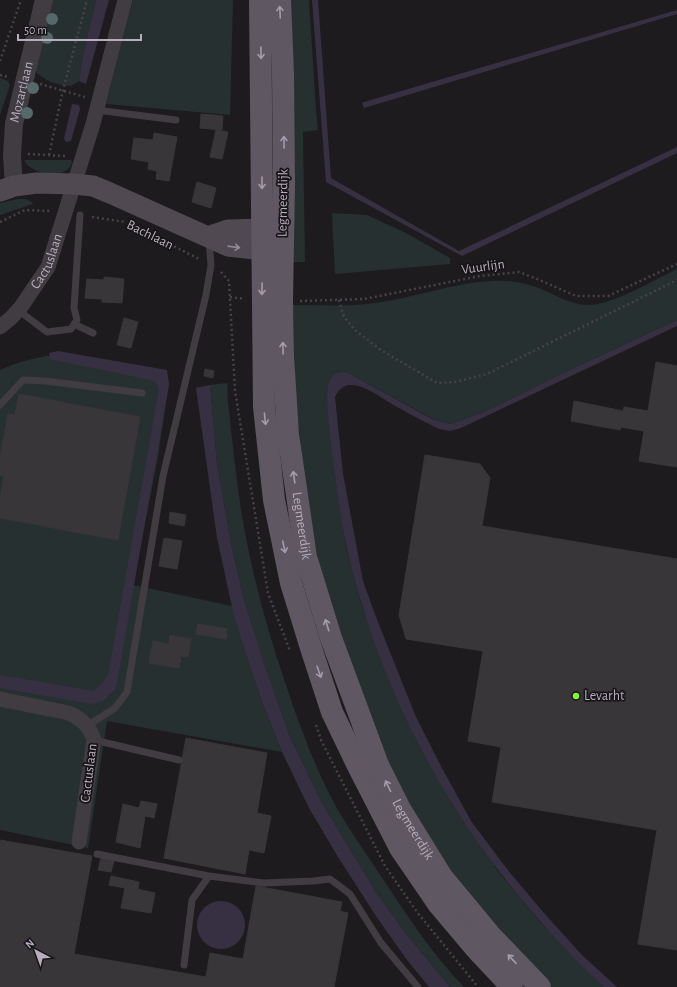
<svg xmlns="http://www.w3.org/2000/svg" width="677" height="987" font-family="'Alegreya Sans',sans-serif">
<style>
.green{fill:#263030}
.water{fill:#373042}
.building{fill:#393639;stroke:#393539}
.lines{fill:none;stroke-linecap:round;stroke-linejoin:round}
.path{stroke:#474149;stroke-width:2.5;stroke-dasharray:2 3;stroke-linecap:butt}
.service{stroke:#413b42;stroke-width:7}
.minor{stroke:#413b42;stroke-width:15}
.tertiary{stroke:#413b42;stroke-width:18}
.secondary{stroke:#504952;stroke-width:21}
.primary{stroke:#5f5761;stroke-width:22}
.tree{fill:#566869}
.oneway{stroke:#a59cab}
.oneway2{stroke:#938a98}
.poi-dot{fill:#82f63a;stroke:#181518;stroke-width:1.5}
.labels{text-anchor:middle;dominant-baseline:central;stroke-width:3.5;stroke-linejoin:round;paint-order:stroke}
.street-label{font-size:14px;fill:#b7adbd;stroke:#181518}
.poi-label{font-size:14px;fill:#b7adbd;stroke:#181518;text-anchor:start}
</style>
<rect width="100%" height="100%" fill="#1d1b1d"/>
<path class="green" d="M53 0H96L83 55 79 81 71 86C58 85 44 81 35 71Z
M133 0H233L230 115 106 104Z
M288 0H309L316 111 318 130 303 132 305 262H293Z
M0 78 8 81 10 85 0 115Z
M24 160H71L72 162C68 181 30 175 24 160Z
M18 199H25L32 202 33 204 0 215V203Z
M332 213 367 215 406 233 450 258V264L335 274Z
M677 269V320L557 376 486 411 451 424 435 420 348 373 327 399 335 475 346 547 362 606 393 690 497 870 540 922 604 987H551L517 956 459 888 412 815 359 699 320 569 307 505 295 391 293 305C320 305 348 307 375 303 414 298 452 283 491 281 507 280 521 282 536 287 553 293 571 306 590 305 614 304 654 280 677 269Z
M47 356H60L169 381 158 457 133 585 232 606 260 696 282 752 107 721 88 848 0 830V370C15 363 30 359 47 356Z
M227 383 228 401C232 439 236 478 242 516 252 575 268 633 287 688 298 721 310 754 325 785 339 816 362 847 381 876 406 914 432 954 464 987H450L408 936 377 894 321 801 290 737 266 671 244 600 231 544 217 463 210 385Z"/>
<path class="water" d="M96 0H109L86 84 79 81 83 55Z
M312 0H318L331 178 459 251 677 147V153L462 256 326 182Z
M677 10V14L364 108 362 103 364 102Z
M72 104 79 105 80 109 71 141 66 142 64 139Z
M677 320V326L461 428 450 431 439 429C422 421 406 412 390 403 379 396 364 385 351 385 343 385 338 390 335 397L343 474 363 581 376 617 416 717 442 768 471 821 507 869 543 912 582 955 617 987H604C477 869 386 718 347 549 344 536 342 523 340 510 335 478 331 447 328 415 327 400 323 367 348 373L434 420 451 424 486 411 557 376Z
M58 351 167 370 169 385 116 688 103 701 92 704 0 688V675L94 691 108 676 159 389 155 381 50 359 49 353Z
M210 385 217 463 231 544 244 600 266 670 290 737 321 801 377 894 408 936 450 987H429L407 960 376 916 338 857 309 808 282 752 260 696 234 616 217 538 196 388Z
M197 925a24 24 0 1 1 48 0a24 24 0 1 1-48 0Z"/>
<path class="building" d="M201 114 223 116 222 130 200 128Z
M216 130 228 132 222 159 210 157Z
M154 133 177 137 169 181 156 179 157 171 148 169 149 162 131 159 134 138 153 140Z
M197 182 216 188 211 208 192 202Z
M104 277 124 279 122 303 102 302V299L85 298 87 279 104 280Z
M124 318 138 322 131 348 117 345Z
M656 362 677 366V467L639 461 644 431 620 427 624 407 648 411Z
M205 369 214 371 213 378 204 376Z
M19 394 140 417 118 540 0 518V498L4 476 0 475V457L8 414 15 415Z
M574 401 623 411 620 430 571 421Z
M425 455 480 464 490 478 482 526 677 559V950L638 944 657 830 492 802 501 747 468 741 483 651 406 639 399 615Z
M170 512 186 515 184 526 169 523Z
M164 538 182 541 177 569 159 566Z
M198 624 227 629 226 639 196 634Z
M170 635 191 639 188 657 181 656 179 668 149 663 153 641 169 644Z
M186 738 267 753 257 813 271 816 264 853 249 850 245 874 164 858Z
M141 801 157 804 154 818 145 816 140 848 116 842 123 804 139 808Z
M0 840 92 856 74 954 206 977 210 953 243 959 256 886 342 902 340 911 348 913 334 987H0Z
M101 858 114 861 111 872 98 870Z
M111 876 139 882 138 889 155 893 151 913 121 908 125 888 109 885Z"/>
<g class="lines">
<path class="path" d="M0 61 21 0
M0 75 9 77
M40 84 85 97
M28 154 67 156
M49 155 63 90 87 0
M92 217 126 222
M0 222 25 210 51 211
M134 226 199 259
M221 272 229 281 235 391 268 593 290 651
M230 297 245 299
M339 300 344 317 356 331 381 350 437 383 455 382 487 374 677 280
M300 301 364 299 480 276 519 272 537 279 576 296H608L677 264
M316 725 321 740 385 866 417 912 478 987"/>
<path class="service" d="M96 110 176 120
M18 310 47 332 71 329 77 320 74 308 80 215
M74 324 93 333
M0 405 23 380 45 381 142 393
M87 726 115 708 127 692 163 476 206 295 211 265 209 240
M94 740 179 760
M97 854 209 876
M184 965 192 900 209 876 264 883 313 881 330 879 350 894 381 943 418 987"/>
<g class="minor">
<path id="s1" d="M0 327 11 318 21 307 48 267 93 124 125 0"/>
<path d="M0 699 69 713C81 719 90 726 94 740L79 842"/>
</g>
<path class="tertiary" id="s2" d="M14 186 12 155 14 124 44 0"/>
<path class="secondary" d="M0 191 14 186 37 183 74 184 93 186 110 193 228 246 262 250 277 241
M208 237 228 230 262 229 279 235"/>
<g class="primary">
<path d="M260 0 264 407 274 500 291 583 312 651 332 712 358 766 400 848 439 905 477 950 512 987"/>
<path id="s3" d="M280 0 283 74 284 184 282 300 283 356 288 434 306 557 331 638 378 765 400 809 442 877 491 936 540 987"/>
</g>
</g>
<g class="tree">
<circle cx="52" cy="19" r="6"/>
<circle cx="47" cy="38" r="6"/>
<circle cx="33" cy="88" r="6"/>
<circle cx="27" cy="113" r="6"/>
</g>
<defs><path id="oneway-shaft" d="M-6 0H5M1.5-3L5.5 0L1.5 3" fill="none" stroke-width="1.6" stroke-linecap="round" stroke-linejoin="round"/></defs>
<g class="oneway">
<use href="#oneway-shaft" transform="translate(280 12) rotate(-93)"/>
<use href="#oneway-shaft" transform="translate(261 53) rotate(89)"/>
<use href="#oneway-shaft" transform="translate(284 142) rotate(-91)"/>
<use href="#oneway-shaft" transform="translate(262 183) rotate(90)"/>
<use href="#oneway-shaft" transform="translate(262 289) rotate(91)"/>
<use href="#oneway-shaft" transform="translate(283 348) rotate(-91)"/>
<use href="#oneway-shaft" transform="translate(265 419) rotate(84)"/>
<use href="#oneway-shaft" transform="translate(294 477) rotate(-98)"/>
<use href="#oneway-shaft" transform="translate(284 547) rotate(78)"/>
<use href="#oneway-shaft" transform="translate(327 625) rotate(-107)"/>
<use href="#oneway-shaft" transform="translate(319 672) rotate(71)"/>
<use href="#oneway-shaft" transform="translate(388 786) rotate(-116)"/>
<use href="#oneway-shaft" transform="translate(512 959) rotate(-133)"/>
</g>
<use class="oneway2" href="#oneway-shaft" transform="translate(234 247) rotate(7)"/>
<circle class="poi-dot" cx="576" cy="696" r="4"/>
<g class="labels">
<g class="street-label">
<text stroke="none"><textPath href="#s2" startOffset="95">Mozartlaan</textPath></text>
<text transform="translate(283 203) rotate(-89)">Legmeerdijk</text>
<text transform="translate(150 235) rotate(26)">Bachlaan</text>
<text stroke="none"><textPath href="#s1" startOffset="82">Cactuslaan</textPath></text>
<text transform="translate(483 267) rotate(-8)">Vuurlijn</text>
<text stroke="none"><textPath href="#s3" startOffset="527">Legmeerdijk</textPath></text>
<text transform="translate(89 773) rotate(-83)">Cactuslaan</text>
<text stroke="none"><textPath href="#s3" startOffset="852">Legmeerdijk</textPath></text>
</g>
<g class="poi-label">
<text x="584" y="696">Levarht</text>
</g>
</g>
<g transform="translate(36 951) rotate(319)" stroke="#181518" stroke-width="3" paint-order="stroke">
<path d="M0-3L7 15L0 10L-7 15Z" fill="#b7adbd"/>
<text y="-6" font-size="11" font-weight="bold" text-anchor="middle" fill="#b7adbd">N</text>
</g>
<path d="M18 34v6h123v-6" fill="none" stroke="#b7adbd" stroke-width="2"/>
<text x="24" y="34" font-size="12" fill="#b7adbd" stroke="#181518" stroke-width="3" paint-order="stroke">50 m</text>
</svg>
